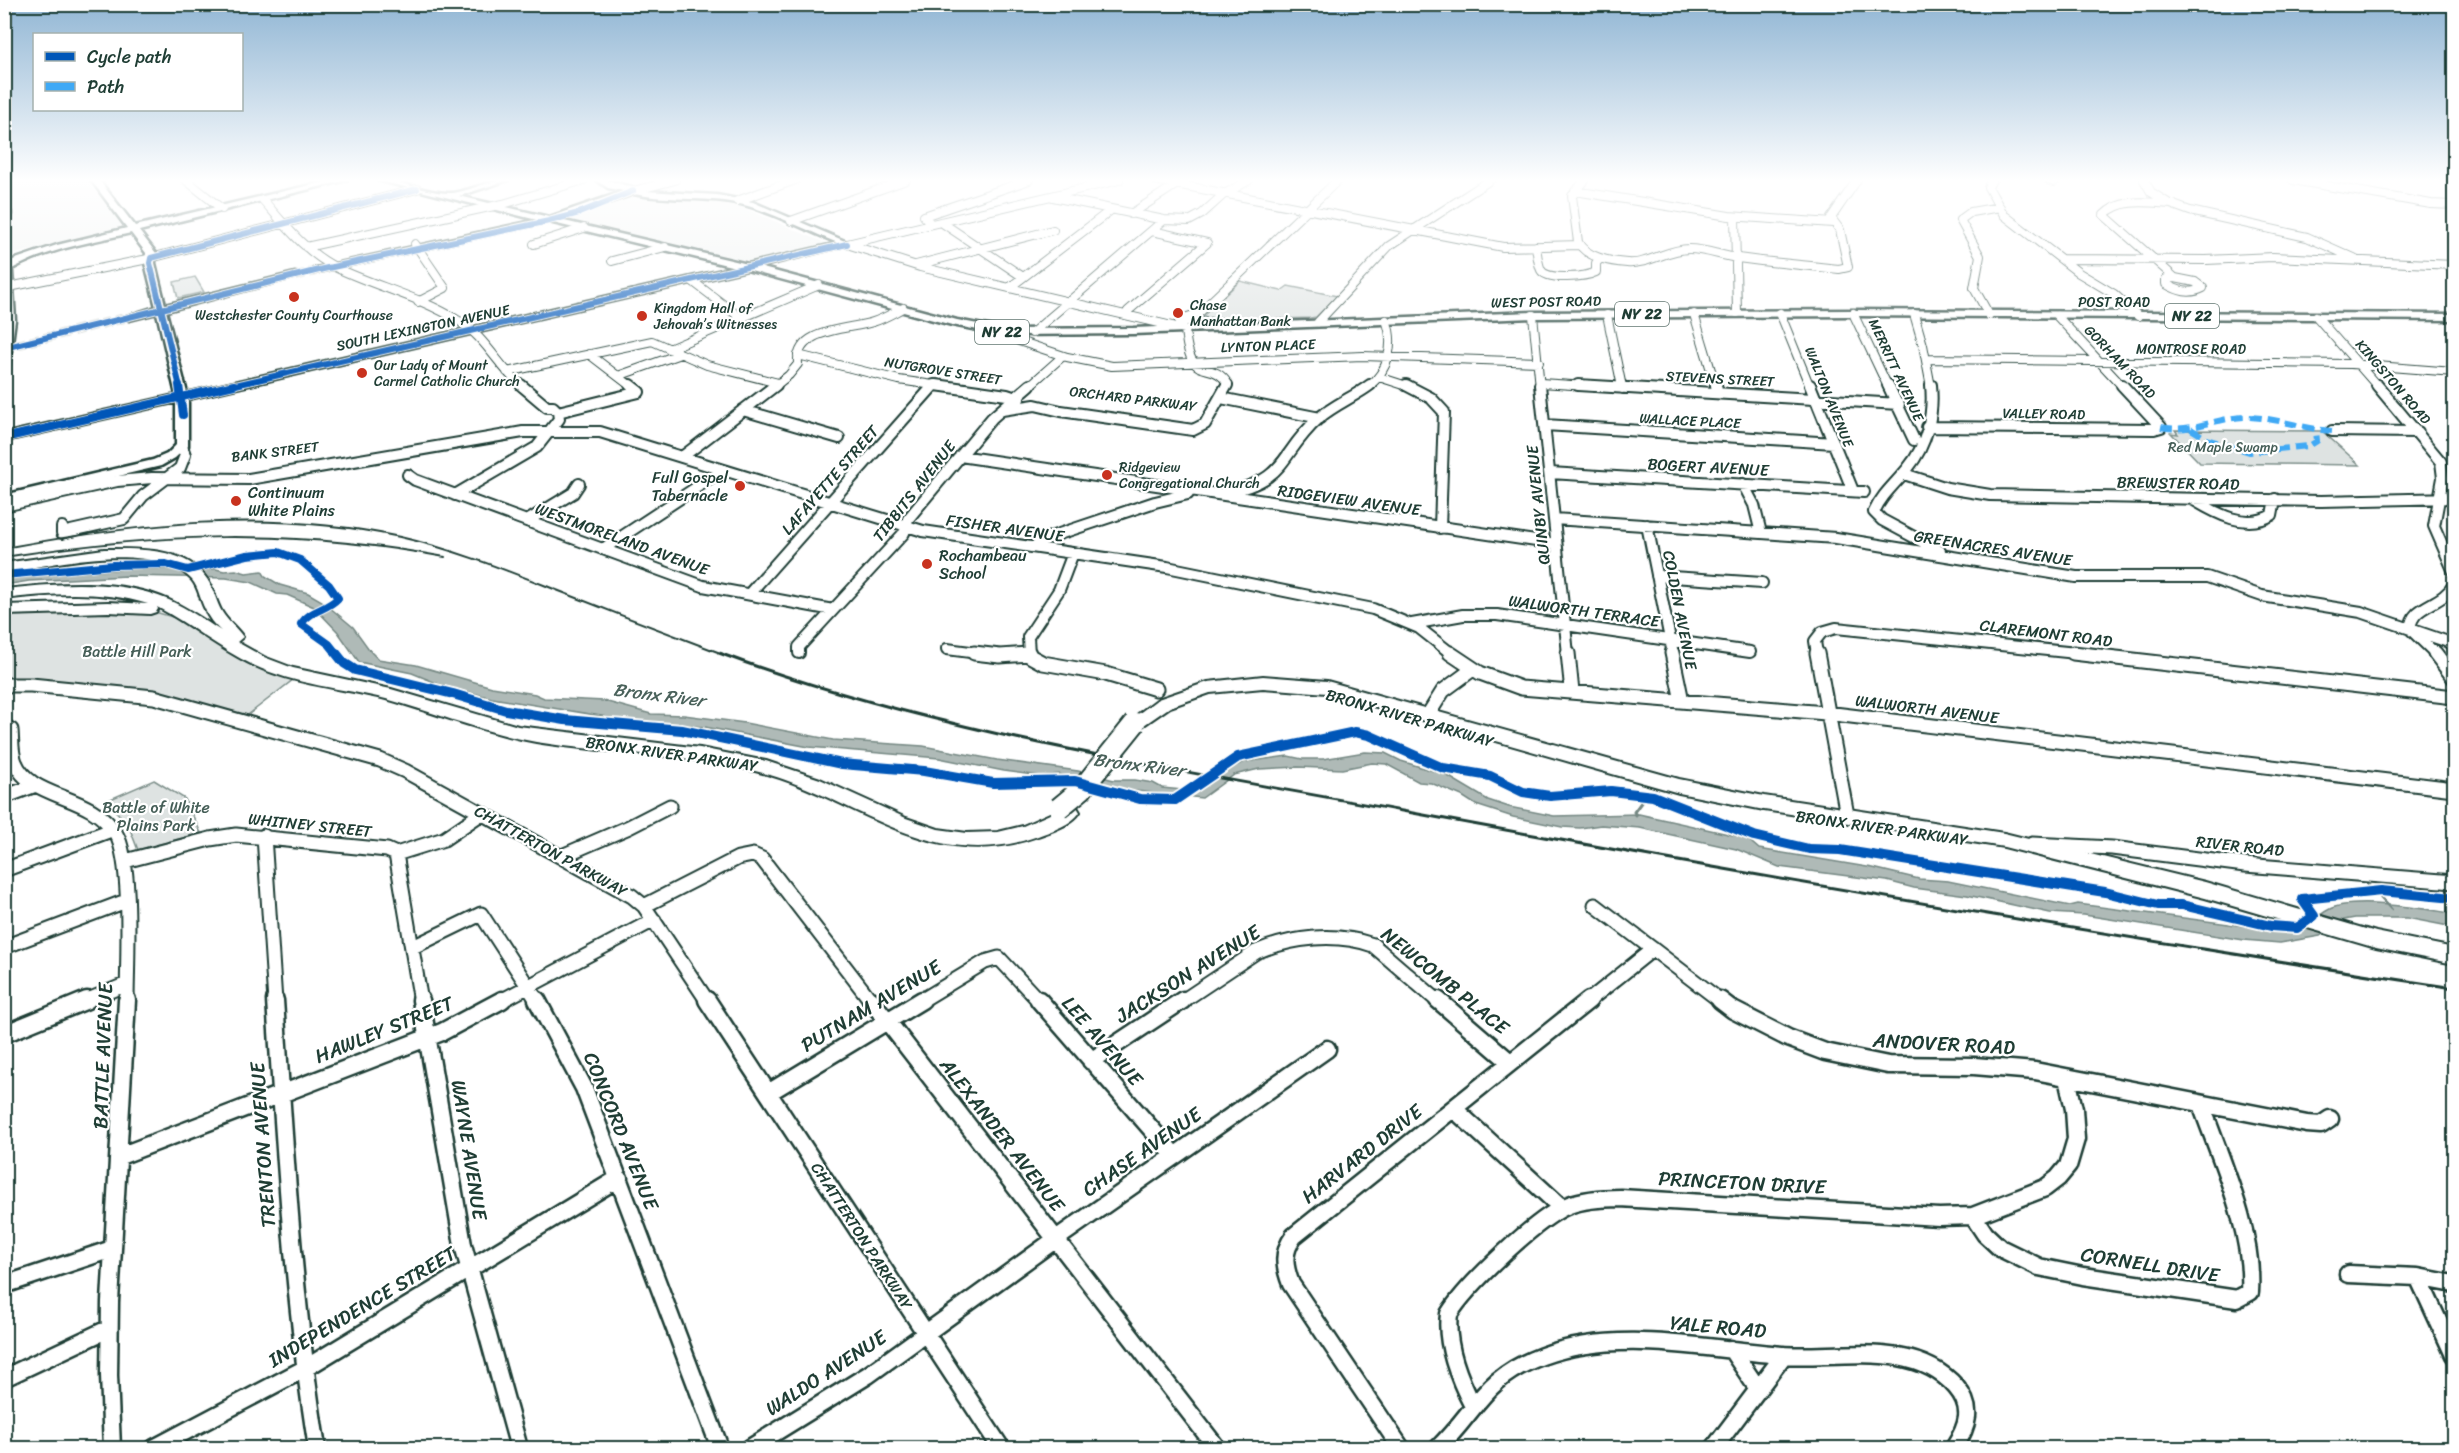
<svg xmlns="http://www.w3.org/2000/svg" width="2459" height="1453" font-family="Sriracha,sans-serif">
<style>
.built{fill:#eef1f0}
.green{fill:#dee3e2;stroke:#7e908b;stroke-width:1.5}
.water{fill:#afbab7;stroke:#758883;stroke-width:1.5}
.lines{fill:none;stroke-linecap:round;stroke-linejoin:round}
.stream{stroke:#758883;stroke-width:3}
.major-tunnel{stroke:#d2d8d6;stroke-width:10;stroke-dasharray:10 4.5;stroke-linecap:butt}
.minor-far3-casing{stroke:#1f3d34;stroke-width:10}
.minor-far2-casing{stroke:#1f3d34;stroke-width:14}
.minor-far1-casing{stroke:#1f3d34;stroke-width:17}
.minor-casing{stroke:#1f3d34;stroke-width:21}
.major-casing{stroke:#1f3d34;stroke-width:5}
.highway-casing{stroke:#1f3d34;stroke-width:4}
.minor-far3{stroke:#fff;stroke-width:8}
.minor-far2{stroke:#fff;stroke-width:10}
.minor-far1{stroke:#fff;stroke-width:13}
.minor{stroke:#fff;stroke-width:16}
.major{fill:#fff;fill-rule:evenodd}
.highway{fill:#fff;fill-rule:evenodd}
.rail-far1{stroke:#1f3d34;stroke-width:2}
.rail{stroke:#1f3d34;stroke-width:3}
.highway-bridge-casing{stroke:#1f3d34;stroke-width:24;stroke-linecap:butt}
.highway-bridge{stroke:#fff;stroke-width:20}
.quiet{stroke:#3fa9f5;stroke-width:6;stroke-dasharray:12 6;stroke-linecap:butt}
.cycleway-far2-casing{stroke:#fff;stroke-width:8}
.cycleway-far1-casing{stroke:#fff;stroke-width:10}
.cycleway-casing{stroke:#fff;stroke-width:14}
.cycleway-far2{stroke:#0057b8;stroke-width:6}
.cycleway-far1{stroke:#0057b8;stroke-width:8}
.cycleway{stroke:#0057b8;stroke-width:10}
.poi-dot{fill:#c8321e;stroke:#fff;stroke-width:2}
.labels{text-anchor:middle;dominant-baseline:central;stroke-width:4.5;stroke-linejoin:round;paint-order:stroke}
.far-street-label{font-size:14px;fill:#1f3d34;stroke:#fff}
.far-poi-label{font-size:14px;fill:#1f3d34;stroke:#fff;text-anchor:start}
.far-park-label{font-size:14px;fill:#455e57;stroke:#fff}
.shield{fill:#fff;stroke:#627771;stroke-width:1.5}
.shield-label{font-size:15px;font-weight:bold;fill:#1f3d34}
.street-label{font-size:16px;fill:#1f3d34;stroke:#fff}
.poi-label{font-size:16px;fill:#1f3d34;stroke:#fff;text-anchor:start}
.park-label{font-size:16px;fill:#455e57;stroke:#fff}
.water-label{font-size:18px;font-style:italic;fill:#4a625b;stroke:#fff}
.near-street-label{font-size:20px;fill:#1f3d34;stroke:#fff}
</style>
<rect width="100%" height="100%" fill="#fff"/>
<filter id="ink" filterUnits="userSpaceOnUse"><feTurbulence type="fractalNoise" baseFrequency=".0167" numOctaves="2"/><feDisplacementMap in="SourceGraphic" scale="12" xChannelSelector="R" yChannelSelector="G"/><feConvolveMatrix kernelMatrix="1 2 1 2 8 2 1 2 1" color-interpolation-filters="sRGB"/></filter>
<g filter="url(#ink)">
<path class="built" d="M5 180H86L125 228 7 256 5 254V217L18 213 5 204Z
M624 197 711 201 739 206 830 245 754 263 562 220Z"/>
<path class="green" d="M195 277 204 292 178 298 174 282Z
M1240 281 1281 291 1288 286 1337 296 1316 317 1310 318 1217 321 1203 318 1204 315Z
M2175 430 2322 431 2360 465 2200 463 2171 433 2178 434Z
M5 612H155L183 620 294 679 244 718 186 701 5 682Z
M154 780 185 799 201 833 138 850 128 824 106 801Z"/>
<path class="water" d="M125 569H216L224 571 236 570 246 573 262 571 265 576 280 585 308 593 322 601 353 627 371 652 378 659 416 665 492 687 535 694 544 698 604 701 651 714 684 715 745 723 833 740 923 746 997 760 1078 771 1114 780H1135L1153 783 1162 788 1193 791 1223 771 1245 762 1288 756 1302 759H1323L1365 752 1385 753 1401 761 1446 775 1488 800 1509 807 1554 816 1639 814 1746 838 1759 849 1873 868 1919 879 1948 881 2070 906 2078 904 2289 932C2314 932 2310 919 2328 910 2350 897 2418 908 2444 912L2454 915V927L2407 918H2355L2344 920 2320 936 2280 943 2244 940 2084 915 2050 913 1967 895 1914 888 1887 881 1779 867 1736 849 1640 828 1601 825 1580 828 1562 827 1513 817 1476 805 1462 796 1431 783 1419 782 1386 764 1372 763 1342 769 1298 767 1259 769 1234 775 1202 798 1127 790 1059 774 1041 776 1004 771 939 758 809 747 705 727 632 721 492 698 439 684 412 673 359 662 338 632 314 607 287 595 277 594 251 582 226 578 127 576 29 581 5 585 4 580 19 577Z"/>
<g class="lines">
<path class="stream" d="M1636 815 1634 812 1645 797
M2366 882 2391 909"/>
<path class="major-tunnel" d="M295 276 316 271
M16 345 129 317"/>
<g class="minor-far3-casing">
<path id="minor-far3" d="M186 180 222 209
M1155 180 1503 247 1579 245
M1585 180 1572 196 1578 242C1585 257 1611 262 1627 263 1648 265 1667 249 1689 249 1705 249 1722 256 1738 258 1772 263 1806 265 1839 269L1848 267 1840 230 1831 218 1857 180
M1992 180 1988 187 2004 215 2079 273 2114 294 2138 316
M2049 180 2054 182
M2144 180 2151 192 2168 203 2190 211 2307 237 2354 258
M2293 180 2431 204 2454 205
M633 191 675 180
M1575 191 1729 216 1833 223
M1053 197 1164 220 1189 221 1202 214 1223 195 1249 180
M263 200C285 225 306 253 337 268 377 287 421 297 459 321 485 337 499 367 522 387
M737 201 795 180
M2173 204C2150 203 2121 197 2104 215L2175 278
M4 212 9 213 4 216
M1131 214 1177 184
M1735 217 1737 313
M791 221 906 180
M941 222 1023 277
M931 224 924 216 1029 180
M415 244 445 288 418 302
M534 244 584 228
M847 244 920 267 1185 329C1190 388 1210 356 1228 384L1226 387
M847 244 1119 180
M1536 246C1537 253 1538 264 1541 270 1547 281 1586 277 1596 272V263L1600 259
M306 247 503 204 584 180
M2061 259 2206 260 2273 257 2454 265
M612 261 665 247
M916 265 1053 230
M2175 278 2195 282 2203 288C2190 295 2178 291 2166 284V279Z
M691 280 741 318
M4 288 143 260 417 189
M1009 288 1111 210
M1128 311 1207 243 1152 231
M1780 313 1810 387
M1853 313 1888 387
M1694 314 1716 387
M1914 314 1923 345 1931 387
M1533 315 1540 387
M1607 315 1622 387
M1989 315 1974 288 1980 256 1960 220 1971 212 2000 207
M2057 316 2123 387
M2316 316 2378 387
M1179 320 1199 313 1338 180
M1183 321 1243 323
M1318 322 1389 246 1490 180
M1004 332 1019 341 1067 357 1112 366 1363 356 1539 362
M1032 333 1164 220
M669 349 819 285
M589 354 632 387
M798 355 899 380 947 387
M1926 359 2351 364 2454 372
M507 372 652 341 707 365 778 383
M618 376 680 354
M1379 377 1410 387
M1541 383 1603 387
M774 387 789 375 798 364C795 328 848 330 873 322 883 319 893 313 903 308
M1028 387 1063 356
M1368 387C1389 371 1395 343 1386 320"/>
</g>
<g class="minor-far2-casing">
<path id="minor-far2" d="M521 385 547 407H553L558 412
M630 385 639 392
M936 385 1007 395 1019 399
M1406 385 1431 398 1444 412 1440 528
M1540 385 1568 654
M1578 385 1899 404
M1621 385 1622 388
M1716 385 1718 393
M1810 385 1853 491
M1888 385 1914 440
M1931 385C1934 414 1927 445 1908 468 1896 483 1882 494 1874 512L1882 520 1940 551
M2377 385 2441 462 2443 478 2434 526 2454 572
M1221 398 1320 418
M743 410 839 438
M1002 410 1035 405 1061 411 1193 430 1205 424 1227 385
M558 412 639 392
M1545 425 1834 443
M1927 427 2154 429 2161 427 2122 385
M2332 431 2418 432
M960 456 1556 544
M682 457 776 385
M1550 473 1864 492
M1904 474 1947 488 1990 495 2321 501 2454 498
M408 475 415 480 703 586 833 610
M1743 484 1754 505 1761 533
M1223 493C1290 480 1277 456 1319 418 1334 405 1354 397 1370 385
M455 495 537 447 559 419 558 412
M2194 500C2217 514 2246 530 2272 515L2275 499
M4 506 117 481 152 478 249 479 523 432H600L923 531 1167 567 1373 609 1419 628 1452 654
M1554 519 1836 538 2076 577H2207L2262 596 2361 612 2454 644
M527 521 573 493 579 484
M1647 525 1673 654
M62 527V533L124 519 143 496 180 468 185 455 182 446
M1034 547 1042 540 1056 535 1155 502 1188 494
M603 549 723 470
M1657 576 1762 583
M749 594 934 385
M1412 624 1463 615H1497L1750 652
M947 649 986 654
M799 653V647L904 533 908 519 992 418 1030 385
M1029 654 1028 637 1059 590 1073 553
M1817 654 1815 641 1822 632 1836 628 2086 654
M2436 654 2410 629C2412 603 2442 607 2454 584"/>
</g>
<g class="minor-far1-casing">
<path id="minor-far1" d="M974 653 1000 656 1029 654
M1029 653 1030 656 1043 663 1106 674 1156 689
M1450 653 1480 673 1521 688 1826 713 2454 789
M1568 653 1572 692
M1672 653 1682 701
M1817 653 1847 815
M2073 653 2454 697
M2435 653 2454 678
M4 685H31L154 697 380 760 405 771 632 896 644 906 708 1002
M1428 715 1443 691 1473 669
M4 726 11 730C12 740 11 752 15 762 31 801 91 792 116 834 133 862 127 965 127 1002
M4 797 36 785
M264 836 275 1002
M2032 844 2112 848 2245 865 2454 882
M396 854 421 1002
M562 856 629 827 670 806
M125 861 210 839 236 835 387 850 396 854 444 839 482 813
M4 870 114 829
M1595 905 1722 1002
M644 906 738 858 753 855 762 859 872 1002
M4 947 126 901
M413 947 481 914 538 1002
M83 1002 127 984
M499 1002 654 920
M919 1002 985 962 999 958 1040 1002
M1181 1002 1256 952C1292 937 1336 932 1373 945L1439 1002
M1587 1002 1653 949"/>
</g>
<g class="minor-casing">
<path id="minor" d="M275 1000C285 1150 293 1300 317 1448
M421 1000 463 1245 519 1448
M537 1000 584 1088 720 1448
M707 1000 1001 1448
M871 1000 1217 1448
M1039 1000 1174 1155
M1438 1000 1510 1062
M1720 1000 1733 1010 1788 1038 1825 1052 1888 1065 1974 1066 2035 1071 2307 1124 2321 1125 2330 1119
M4 1034 87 1000
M1091 1061 1183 1000
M768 1093 922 1000
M1454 1109 1562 1208
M120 1156 442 1032 502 1000
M1973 1216 1985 1234 2000 1248 2039 1267 2083 1276 2237 1299 2250 1292C2254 1231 2221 1161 2201 1104
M2348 1274 2418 1277 2454 1284
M2418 1277 2454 1355
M4 1285 112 1249
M1731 1349 1758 1389
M4 1378 108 1329
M1473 1406C1459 1379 1445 1345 1449 1314 1466 1286 1539 1216 1569 1205 1585 1199 1603 1198 1620 1198L1939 1217 1973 1216 2045 1188 2058 1178 2068 1166 2076 1139 2074 1109 2067 1078
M112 1448 109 1375 110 1302 127 1000
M154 1448 304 1369 619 1178
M750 1448 868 1375 1056 1239 1327 1049
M1401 1448 1291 1284C1284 1266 1282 1252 1294 1236L1589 1000
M1438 1448C1478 1409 1483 1378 1542 1356 1619 1328 1703 1349 1782 1355 1837 1359 1914 1339 1956 1387 1974 1408 1968 1426 1954 1448
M1714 1448 1784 1355"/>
</g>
<g class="major-casing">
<path id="major" d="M91 180H99L135 226 332 180H347L139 231 156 253 155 263 165 305 295 273 300 276 166 311 187 393 735 267 549 222 313 273V269L316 268 537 220 377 180C401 180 423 192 448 193 464 194 487 180 508 180L459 196 549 217 624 191 608 188 596 180H607L646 191 717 195 753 202 852 244 759 267 957 320 1004 329 1133 328 1533 312 1853 310 2454 314V320L1853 316 1533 318 1133 334 1004 335 952 325 747 270 188 399V446L175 458 161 466 4 503V495L153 460 167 454 176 445V402L4 441V434L176 395 157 313 129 320 124 317 156 307 145 263 146 253 131 233C91 242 48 249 12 269L15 320 9 365 4 368V263L57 245 127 228ZM634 194C671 202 711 195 748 206 778 215 808 231 838 243L748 264 560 220Z"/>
</g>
<g class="highway-casing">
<path id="highway" d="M104 549C138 549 186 547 207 579 214 589 216 602 222 612 228 622 237 628 243 637L237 642 264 657 293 668 391 689 518 726 700 748 766 761 820 779 906 818 938 829 967 833 998 832 1023 826 1070 805 1077 807 1080 812C1072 825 1051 831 1038 836 928 876 856 795 755 771 683 753 609 754 536 742 485 733 436 713 386 699 342 688 295 685 253 665 219 649 190 624 157 607L158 609 156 612 150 614 108 612 4 615V605L108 602 148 604C102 590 52 593 4 599V589C58 583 119 578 169 600 188 609 204 620 221 631 214 625 208 618 205 609 200 600 199 588 192 580 155 539 52 564 4 573V563Z
M1263 676 1327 681 1679 779 1764 796 2004 833 2205 882 2376 932 2454 948V964L2376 948 2205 898 2004 847 1764 810 1679 793 1327 693 1263 688 1210 693 1170 707 1141 727H1129L1126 723 1158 699 1208 682Z"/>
</g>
<use href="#minor-far3" class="minor-far3"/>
<use href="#minor-far2" class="minor-far2"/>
<use href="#minor-far1" class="minor-far1"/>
<use href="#minor" class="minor"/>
<use href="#major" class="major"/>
<use href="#highway" class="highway"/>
<path class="rail-far1" d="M4 548C135 524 268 508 400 537 453 549 503 569 554 589 610 611 667 633 723 654
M4 557C159 533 290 528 445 557"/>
<path class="rail" d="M719 653C939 735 1172 768 1402 811 1752 876 2102 935 2454 988"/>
<g class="highway-bridge-casing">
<path id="highway-bridge" d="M1059 808 1082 789 1135 723"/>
</g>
<use href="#highway-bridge" class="highway-bridge"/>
<path class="quiet" d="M2161 427C2192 434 2218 416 2249 417 2277 418 2304 429 2332 431
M2191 429 2209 440 2250 452 2309 446 2317 441 2316 431"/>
<g class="cycleway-far2-casing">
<path id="cycleway-far2" d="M4 348 323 269 549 221 579 213 633 191
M180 387 150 263 151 258 417 189
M227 387 847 244"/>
</g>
<g class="cycleway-far1-casing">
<path id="cycleway-far1" d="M179 385 183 415
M4 438 234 385
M4 575 113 565 166 564 188 570 247 555 278 552 300 560 329 585 338 598C327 610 310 610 301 624L329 644 337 654"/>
</g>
<g class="cycleway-casing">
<path id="cycleway" d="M336 653 344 663 355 670 453 694 506 710 565 720 682 730 842 764 924 771 993 783 1075 781 1140 799 1175 800 1238 757 1355 732 1369 735 1443 768 1490 776 1523 792 1550 796 1611 791 1653 796 1754 836 1809 849 1840 850 2105 892 2158 905H2182L2271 926 2297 928 2314 916 2302 899 2381 891 2454 898"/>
</g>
<use href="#cycleway-far2" class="cycleway-far2"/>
<use href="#cycleway-far1" class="cycleway-far1"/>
<use href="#cycleway" class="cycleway"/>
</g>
</g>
<linearGradient id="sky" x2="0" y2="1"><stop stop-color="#91b6d4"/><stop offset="0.47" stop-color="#fff"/><stop offset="1" stop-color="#fff" stop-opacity="0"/></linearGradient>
<rect width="2459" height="384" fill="url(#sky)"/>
<g class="poi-dot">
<circle cx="294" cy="297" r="6"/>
<circle cx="1178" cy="313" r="6"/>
<circle cx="642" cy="316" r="6"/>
<circle cx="362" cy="373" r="6"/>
<circle cx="1107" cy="475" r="6"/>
<circle cx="740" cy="486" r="6"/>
<circle cx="236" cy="501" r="6"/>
<circle cx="927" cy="564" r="6"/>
</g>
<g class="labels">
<g class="far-street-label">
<text transform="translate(1546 302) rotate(-1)">WEST POST ROAD</text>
<text x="2114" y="302">POST ROAD</text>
<text transform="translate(423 328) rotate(-12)">SOUTH LEXINGTON AVENUE</text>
<text transform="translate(1268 346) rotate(-2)">LYNTON PLACE</text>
<text x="2191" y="349">MONTROSE ROAD</text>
<text transform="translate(2120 362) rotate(46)">GORHAM ROAD</text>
<text transform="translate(1896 370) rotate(65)">MERRITT AVENUE</text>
<text transform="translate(943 371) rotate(9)">NUTGROVE STREET</text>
<text transform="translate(1720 379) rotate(3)">STEVENS STREET</text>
<text transform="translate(2393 382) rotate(49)">KINGSTON ROAD</text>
<text transform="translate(1829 397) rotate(68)">WALTON AVENUE</text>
<text transform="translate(1133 399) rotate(7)">ORCHARD PARKWAY</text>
<text transform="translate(2044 414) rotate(1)">VALLEY ROAD</text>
<text transform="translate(1690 421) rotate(3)">WALLACE PLACE</text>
<text transform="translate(275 452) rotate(-7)">BANK STREET</text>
</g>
<g class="far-poi-label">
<text x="1190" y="305">Chase<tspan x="1190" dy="16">Manhattan Bank</tspan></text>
<text x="654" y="308">Kingdom Hall of<tspan x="654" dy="16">Jehovah’s Witnesses</tspan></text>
<text x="294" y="315" text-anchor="middle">Westchester County Courthouse</text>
<text x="374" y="365">Our Lady of Mount<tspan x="374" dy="16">Carmel Catholic Church</tspan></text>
<text x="1119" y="467">Ridgeview<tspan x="1119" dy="16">Congregational Church</tspan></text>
</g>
<g class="far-park-label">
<text x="2223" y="447">Red Maple Swamp</text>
</g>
<g class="shield">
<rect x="1615" y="302" width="54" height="24" rx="4.5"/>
<rect x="2165" y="304" width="54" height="24" rx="4.5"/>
<rect x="975" y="320" width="54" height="24" rx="4.5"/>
</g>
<g class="shield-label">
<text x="1642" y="314">NY 22</text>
<text x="2192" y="316">NY 22</text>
<text x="1002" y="332">NY 22</text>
</g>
<g class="street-label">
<text transform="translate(1708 467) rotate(3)">BOGERT AVENUE</text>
<text transform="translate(830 480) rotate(-49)">LAFAYETTE STREET</text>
<text transform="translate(2178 483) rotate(1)">BREWSTER ROAD</text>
<text transform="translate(914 491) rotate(-52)">TIBBITS AVENUE</text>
<text transform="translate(1349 500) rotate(8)">RIDGEVIEW AVENUE</text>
<text transform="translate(1538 505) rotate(-96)">QUINBY AVENUE</text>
<text transform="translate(1005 528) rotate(8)">FISHER AVENUE</text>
<text transform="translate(622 539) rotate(20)">WESTMORELAND AVENUE</text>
<text transform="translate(1993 548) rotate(9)">GREENACRES AVENUE</text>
<text transform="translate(1680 610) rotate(79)">COLDEN AVENUE</text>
<text transform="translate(1584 611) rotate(8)">WALWORTH TERRACE</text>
<text transform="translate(2046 633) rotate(7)">CLAREMONT ROAD</text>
<text transform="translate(1927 709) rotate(7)">WALWORTH AVENUE</text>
<text transform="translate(1410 718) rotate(16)">BRONX RIVER PARKWAY</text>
<text transform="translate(672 754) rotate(8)">BRONX RIVER PARKWAY</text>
<text transform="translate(310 825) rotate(6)">WHITNEY STREET</text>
<text transform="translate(1882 828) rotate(8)">BRONX RIVER PARKWAY</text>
<text transform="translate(2240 846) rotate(6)">RIVER ROAD</text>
<text transform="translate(551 851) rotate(29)">CHATTERTON PARKWAY</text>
<text transform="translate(862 1236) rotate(57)">CHATTERTON PARKWAY</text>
</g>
<g class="poi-label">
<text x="728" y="477" text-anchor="end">Full Gospel<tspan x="728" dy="18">Tabernacle</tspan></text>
<text x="248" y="492">Continuum<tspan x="248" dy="18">White Plains</tspan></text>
<text x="939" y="555">Rochambeau<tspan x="939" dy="18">School</tspan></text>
</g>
<g class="park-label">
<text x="137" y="651">Battle Hill Park</text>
<text x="156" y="807">Battle of White<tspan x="156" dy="18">Plains Park</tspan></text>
</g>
<g class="water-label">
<text transform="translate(659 695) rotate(7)">Bronx River</text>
<text transform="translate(1139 765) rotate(7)">Bronx River</text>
</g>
<g class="near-street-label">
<text transform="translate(1188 974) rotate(-32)">JACKSON AVENUE</text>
<text transform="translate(1445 981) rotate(39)">NEWCOMB PLACE</text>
<text transform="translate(871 1006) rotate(-31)">PUTNAM AVENUE</text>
<text transform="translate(384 1030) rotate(-22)">HAWLEY STREET</text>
<text transform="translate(1102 1041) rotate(49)">LEE AVENUE</text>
<text transform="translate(1944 1044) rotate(3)">ANDOVER ROAD</text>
<text transform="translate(103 1056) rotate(-88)">BATTLE AVENUE</text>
<text transform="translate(621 1131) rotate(68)">CONCORD AVENUE</text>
<text transform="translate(1002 1135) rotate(52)">ALEXANDER AVENUE</text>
<text transform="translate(263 1145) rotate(-94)">TRENTON AVENUE</text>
<text transform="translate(469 1150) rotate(81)">WAYNE AVENUE</text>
<text transform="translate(1142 1152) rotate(-35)">CHASE AVENUE</text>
<text transform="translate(1362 1154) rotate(-38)">HARVARD DRIVE</text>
<text transform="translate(1742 1183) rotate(3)">PRINCETON DRIVE</text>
<text transform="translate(2150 1265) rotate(9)">CORNELL DRIVE</text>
<text transform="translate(362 1307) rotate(-31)">INDEPENDENCE STREET</text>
<text transform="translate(1718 1327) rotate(5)">YALE ROAD</text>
<text transform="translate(826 1373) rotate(-33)">WALDO AVENUE</text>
</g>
</g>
<rect width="2459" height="1453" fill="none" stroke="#fff" stroke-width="24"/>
<rect x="12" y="12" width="2435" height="1429" fill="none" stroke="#1f3d34" stroke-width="2" filter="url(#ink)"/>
<rect x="33" y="33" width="210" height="78" fill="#ffffff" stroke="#a5b1ae" stroke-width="1.5"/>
<rect x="45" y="52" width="30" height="9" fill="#0057b8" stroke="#a5b1ae" stroke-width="1.5"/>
<text x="87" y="63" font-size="18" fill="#1f3d34">Cycle path</text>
<rect x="45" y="82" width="30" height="9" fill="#3fa9f5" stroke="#a5b1ae" stroke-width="1.5"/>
<text x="87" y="93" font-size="18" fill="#1f3d34">Path</text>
</svg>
